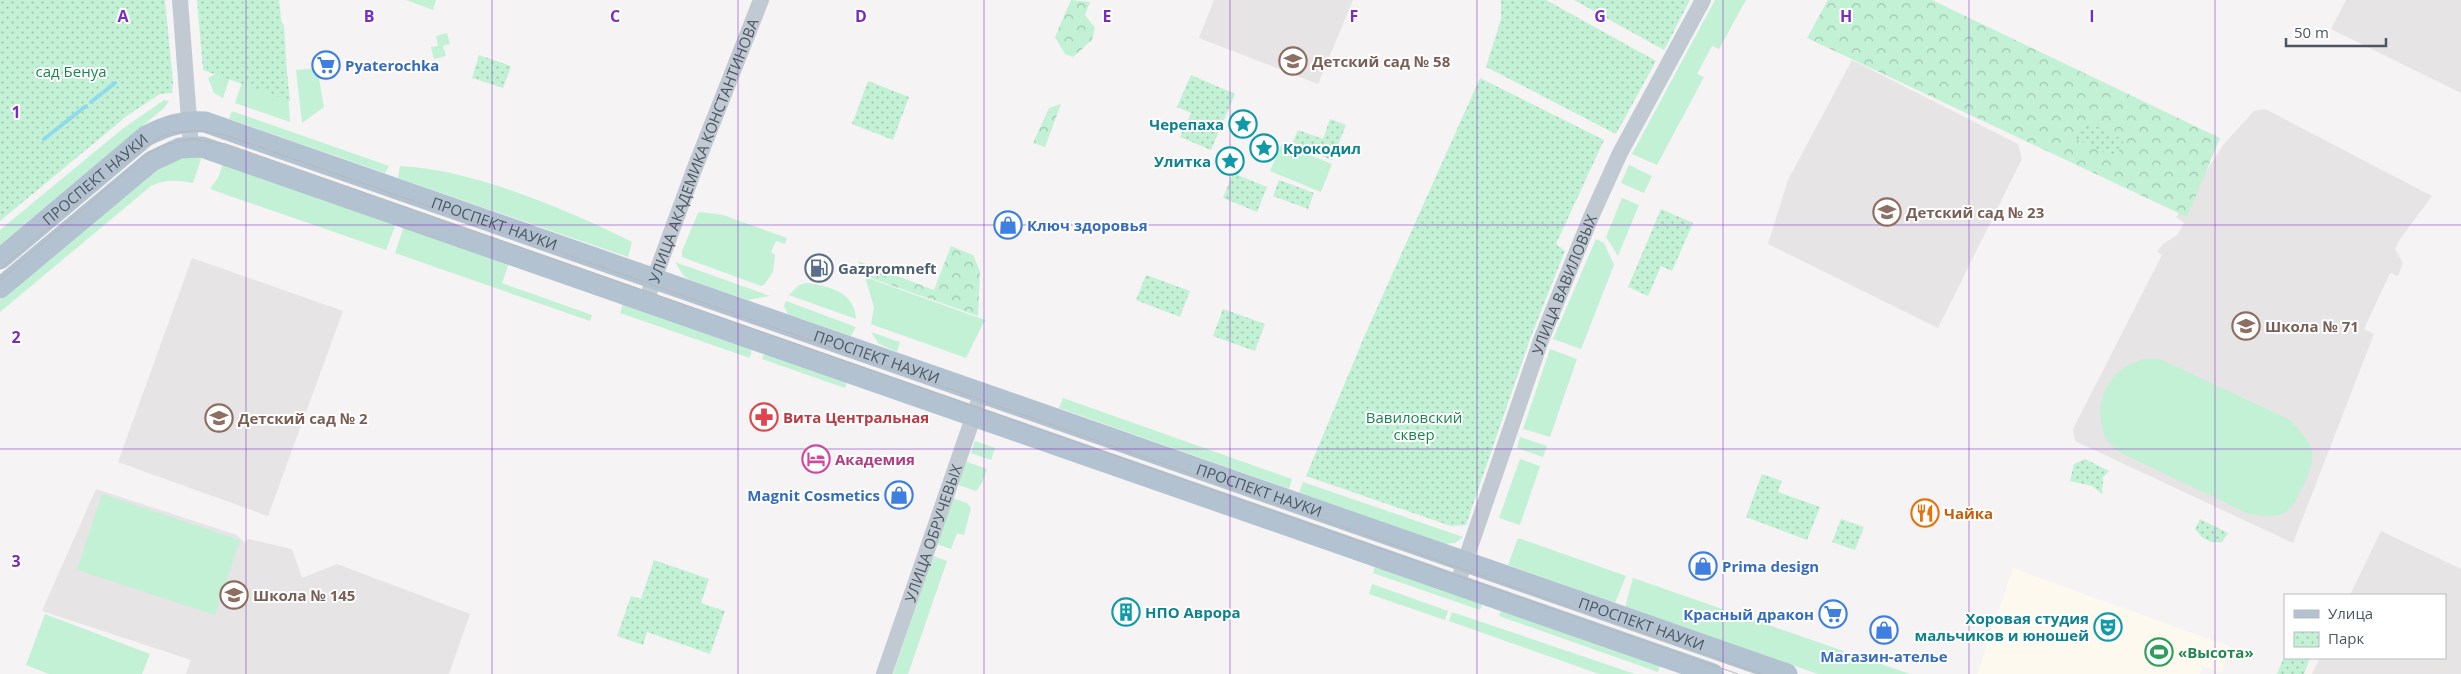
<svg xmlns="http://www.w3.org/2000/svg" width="2461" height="674" font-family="'Open Sans',sans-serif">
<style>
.commercial{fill:#fdf9ef}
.education{fill:#e6e4e5}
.grass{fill:#c3f1d5}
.forest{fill:url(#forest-crowns)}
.park{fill:url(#park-dots)}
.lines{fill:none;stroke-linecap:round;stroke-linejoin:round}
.stream{stroke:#90daee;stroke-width:4}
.minor{stroke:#c1cad2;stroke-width:16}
.major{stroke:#b3c2d1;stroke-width:21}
.tram{stroke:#b5b8bd;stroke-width:1}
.grid{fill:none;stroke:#7b2cbf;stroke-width:1;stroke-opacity:0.55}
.labels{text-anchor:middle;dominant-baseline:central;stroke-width:4;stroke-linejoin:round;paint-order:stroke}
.education-label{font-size:15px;font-weight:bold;fill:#785e54;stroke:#fff;text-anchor:start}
.shop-label{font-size:15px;font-weight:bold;fill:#366cbe;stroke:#fff;text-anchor:start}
.park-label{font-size:15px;fill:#17864f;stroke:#fff}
.culture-label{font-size:15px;font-weight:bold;fill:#0d838f;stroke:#fff;text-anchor:end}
.street-label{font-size:15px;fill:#4a5661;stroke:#fff}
.service-label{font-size:15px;font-weight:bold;fill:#4e5e75;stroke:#fff;text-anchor:start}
.health-label{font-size:15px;font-weight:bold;fill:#be3a42;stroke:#fff;text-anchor:start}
.hotel-label{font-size:15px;font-weight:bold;fill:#b23c85;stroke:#fff;text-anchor:start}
.food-label{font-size:15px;font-weight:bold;fill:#c56008;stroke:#fff;text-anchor:start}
.leisure-label{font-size:15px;font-weight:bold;fill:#27864d;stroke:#fff;text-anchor:start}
.grid-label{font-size:16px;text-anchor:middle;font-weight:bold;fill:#7b2cbf;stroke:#fff;stroke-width:4;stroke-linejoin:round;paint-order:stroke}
</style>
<defs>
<pattern id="forest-crowns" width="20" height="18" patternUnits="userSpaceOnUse" patternTransform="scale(1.25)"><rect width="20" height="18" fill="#c3f1d5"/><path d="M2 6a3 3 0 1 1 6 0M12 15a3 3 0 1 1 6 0" fill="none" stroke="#a0c6b0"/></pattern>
<pattern id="park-dots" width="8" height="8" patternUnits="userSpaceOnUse" patternTransform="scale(1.25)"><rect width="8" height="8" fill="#c3f1d5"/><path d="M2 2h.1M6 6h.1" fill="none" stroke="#a0c6b0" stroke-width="1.8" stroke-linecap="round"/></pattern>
</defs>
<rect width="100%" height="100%" fill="#f5f3f3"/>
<path class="commercial" d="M2013 568 2231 647 2221 673 2203 666 2200 674H1977Z"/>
<path class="education" d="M1214 0H1353L1318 84 1199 38Z
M2346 0H2461V93L2331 29Z
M1852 60 2018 144 2022 159 1938 328 1768 244 1788 180Z
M2265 109 2432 196 2400 239 2395 249 2403 263 2398 276 2390 273 2364 329 2374 334 2293 543 2075 441 2073 429 2162 255 2157 252 2163 244 2177 235 2184 223 2176 217 2224 144 2254 111Z
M192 258 343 311 268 516 118 462Z
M96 489 237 535 245 543 248 539 292 549 302 578 337 564 470 614 449 674H186L191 660 42 611Z
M2381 531 2461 569V674H2312L2320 658H2445V595H2350Z"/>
<path class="grass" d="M406 0H436L433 10Z
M1715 0H1746L1719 49 1712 46 1697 74 1704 77 1657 165 1632 154Z
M268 7 284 25 290 122 235 103Z
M447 33 450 44 443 46 446 56 434 59 431 47 438 46 436 36Z
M234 65 223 98 214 93 208 78Z
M317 68 324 107 302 123 296 70Z
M164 100 169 101 164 108 0 245V230L121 130Z
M232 111 389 166 385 173 229 119Z
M1282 144 1332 164 1321 192 1270 171Z
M202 156 193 183C177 180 166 179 151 186L0 312V300L166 163 177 157Z
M223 163 396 224 386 250 210 189 219 176Z
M1629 165 1652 176 1644 193 1621 183Z
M400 166C472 169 568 210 632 242L628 257 398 178Z
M1622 198 1639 205 1618 256 1606 237Z
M701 212 723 215 787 238 785 244 776 241 771 252 775 255 773 272 764 285 761 286 682 257V251L698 213Z
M404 226 509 263 502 283 592 315 590 321 395 253Z
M1596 239 1604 243 1614 265 1581 349 1553 339Z
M675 262 770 296 748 300 690 280 683 275Z
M865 277 985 320 966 358 871 324 874 307Z
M806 283C829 286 855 292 856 319L789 295 799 285Z
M786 301 856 327 851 336 788 314 784 306Z
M623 303 752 347 750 358 620 313Z
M871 332 900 342 897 352 879 344Z
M1550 349 1577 359 1550 437 1523 429Z
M765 352 847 382 845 388 762 359Z
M2143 359H2160L2290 420C2318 449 2318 457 2300 492 2296 500 2292 509 2284 513 2273 519 2260 515 2249 514L2119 452C2114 447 2106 440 2104 434 2092 400 2110 369 2143 359Z
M1063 398 1292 479 1289 489 1059 408Z
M1520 437 1547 446 1543 457 1517 448Z
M975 441 995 448 991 460 971 453Z
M1520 459 1540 466 1520 525 1499 518Z
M965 461 987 469 982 483 976 491 958 485Z
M1303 482 1463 537 1455 543 1444 544 1299 493Z
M102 494 240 540 215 615 77 570Z
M952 498 967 503 971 508 964 535 957 533 951 549 937 544Z
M1518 538 1626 576 1615 603 1508 565Z
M933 556 947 561 908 674H893Z
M1375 566 1482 604 1480 610 1373 573Z
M1633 578 1910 674H1818L1625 607Z
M1372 584 1448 611 1445 620 1369 594Z
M1501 610 1660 666 1658 672 1499 616Z
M1452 612 1635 674H1599L1449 621Z
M45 614 150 654 142 674H49L26 665Z"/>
<path class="forest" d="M1071 0 1090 2 1085 15 1095 28 1092 40 1073 57 1065 54 1055 37Z
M1828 0H1932L2220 138 2187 217 1807 38Z
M1061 104 1045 147 1033 143 1049 108Z
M951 246 973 255 980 271 978 316 865 276 858 261 934 290Z"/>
<path class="park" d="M0 0H165L173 82 172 93 160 94 128 115 0 221Z
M197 0H279L290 101 203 70Z
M1501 0H1546L1656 61 1616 134 1486 67 1501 19Z
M1574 0H1690L1664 50Z
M479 55 511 66 503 88 472 78Z
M1191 75 1235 94 1211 150 1180 137 1191 113 1177 107Z
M1480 78 1604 140 1556 244 1565 251 1530 339 1466 525 1451 526 1306 476 1365 335Z
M868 81 909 97 893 140 852 124Z
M1330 119 1346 125 1332 160 1292 144 1298 130 1323 139Z
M2085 120 2124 140 2115 158 2076 139Z
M1233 173 1267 187 1257 212 1223 198Z
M1279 180 1314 193 1308 209 1273 196Z
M1661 209 1693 223 1672 271 1661 266 1648 296 1628 287Z
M1146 275 1190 291 1180 317 1136 300Z
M1223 309 1265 324 1255 351 1213 336Z
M2085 459 2109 471 2103 477 2102 494 2092 486 2070 481 2074 464Z
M1762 474 1782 481 1778 492 1820 507 1807 540 1746 517Z
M1841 519 1864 527 1855 550 1832 542Z
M2200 519 2228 533 2222 542C2209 543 2203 540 2195 529Z
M654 560 709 579 701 603 725 611 710 654 647 632 643 645 617 636 631 596 641 599Z
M2285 655V658H2310L2304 674H2277Z"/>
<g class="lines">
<path class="stream" d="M91 102 115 83
M44 139 86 106"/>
<g class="minor">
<path d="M180 0 191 146"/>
<path id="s1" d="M646 301 694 170 761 0"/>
<path id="s2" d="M1457 585 1541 340 1591 217 1620 153 1703 0"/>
<path id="s3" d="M884 674 982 392"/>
</g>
<g class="major">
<path id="s4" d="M0 259 146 136C166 126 183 120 205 122L1787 674"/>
<path d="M0 288 152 161 180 148 202 147 1713 674"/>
</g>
<path class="tram" d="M0 269 143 148 160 137 176 132 191 131H204L228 136 1762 674
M0 280 147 154 164 145 191 139 226 144 1738 674"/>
</g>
<path class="grid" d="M246 0V674M492 0V674M738 0V674M984 0V674M1230 0V674M1477 0V674M1723 0V674M1969 0V674M2215 0V674M0 225H2461M0 449H2461"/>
<defs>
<g id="school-ring" transform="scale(1.4375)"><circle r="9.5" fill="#fff" stroke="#8d6e63" stroke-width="1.5"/><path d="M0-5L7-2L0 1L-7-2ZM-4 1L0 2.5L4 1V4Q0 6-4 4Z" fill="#8d6e63"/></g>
<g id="supermarket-ring" transform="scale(1.4375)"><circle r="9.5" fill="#fff" stroke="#3f7fe0" stroke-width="1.5"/><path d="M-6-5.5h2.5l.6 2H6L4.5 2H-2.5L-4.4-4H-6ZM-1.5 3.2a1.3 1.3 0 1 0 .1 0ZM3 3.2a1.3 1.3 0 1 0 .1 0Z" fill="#3f7fe0"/></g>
<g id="sight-ring" transform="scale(1.4375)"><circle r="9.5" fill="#fff" stroke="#0f9aa8" stroke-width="1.5"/><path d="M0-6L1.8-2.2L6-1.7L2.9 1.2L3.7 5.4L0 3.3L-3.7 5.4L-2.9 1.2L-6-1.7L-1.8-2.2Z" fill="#0f9aa8"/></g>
<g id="shop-ring" transform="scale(1.4375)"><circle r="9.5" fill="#fff" stroke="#3f7fe0" stroke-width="1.5"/><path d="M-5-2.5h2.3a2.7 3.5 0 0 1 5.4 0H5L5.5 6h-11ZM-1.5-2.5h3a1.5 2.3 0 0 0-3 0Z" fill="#3f7fe0"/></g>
<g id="fuel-ring" transform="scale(1.4375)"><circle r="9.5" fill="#fff" stroke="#5c6f8a" stroke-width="1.5"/><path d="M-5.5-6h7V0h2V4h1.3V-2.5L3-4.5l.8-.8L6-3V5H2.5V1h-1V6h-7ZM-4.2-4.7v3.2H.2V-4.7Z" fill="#5c6f8a"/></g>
<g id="pharmacy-ring" transform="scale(1.4375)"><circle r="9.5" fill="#fff" stroke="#e0444e" stroke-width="1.5"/><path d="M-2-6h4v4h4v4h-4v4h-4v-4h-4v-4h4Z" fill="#e0444e"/></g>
<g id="hotel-ring" transform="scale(1.4375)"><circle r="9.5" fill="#fff" stroke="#d1479c" stroke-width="1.5"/><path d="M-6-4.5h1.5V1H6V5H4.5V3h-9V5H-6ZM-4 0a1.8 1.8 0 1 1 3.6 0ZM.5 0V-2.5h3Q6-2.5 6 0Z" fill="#d1479c"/></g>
<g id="restaurant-ring" transform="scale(1.4375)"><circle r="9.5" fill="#fff" stroke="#e8710a" stroke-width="1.5"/><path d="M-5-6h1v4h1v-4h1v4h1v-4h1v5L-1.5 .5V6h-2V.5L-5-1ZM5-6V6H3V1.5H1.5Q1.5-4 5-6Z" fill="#e8710a"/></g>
<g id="building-ring" transform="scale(1.4375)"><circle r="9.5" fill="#fff" stroke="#0f9aa8" stroke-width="1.5"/><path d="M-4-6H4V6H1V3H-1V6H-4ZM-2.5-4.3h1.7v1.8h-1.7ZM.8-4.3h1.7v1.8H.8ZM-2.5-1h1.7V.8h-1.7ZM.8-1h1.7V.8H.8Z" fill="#0f9aa8"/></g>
<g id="theatre-ring" transform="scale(1.4375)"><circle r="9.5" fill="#fff" stroke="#0f9aa8" stroke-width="1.5"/><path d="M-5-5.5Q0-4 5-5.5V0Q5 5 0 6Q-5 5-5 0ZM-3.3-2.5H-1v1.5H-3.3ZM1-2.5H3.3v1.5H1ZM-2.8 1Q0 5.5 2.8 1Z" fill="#0f9aa8"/></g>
<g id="stadium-ring" transform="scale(1.4375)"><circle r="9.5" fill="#fff" stroke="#2e9e5b" stroke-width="1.5"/><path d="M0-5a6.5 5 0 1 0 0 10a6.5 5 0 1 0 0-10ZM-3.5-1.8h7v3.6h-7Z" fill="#2e9e5b"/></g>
</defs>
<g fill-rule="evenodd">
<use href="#school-ring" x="1293" y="61"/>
<use href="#supermarket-ring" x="326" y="65"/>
<use href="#sight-ring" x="1243" y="124"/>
<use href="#sight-ring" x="1264" y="148"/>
<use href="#sight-ring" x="1230" y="161"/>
<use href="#school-ring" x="1887" y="212"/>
<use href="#shop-ring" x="1008" y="225"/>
<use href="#fuel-ring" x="819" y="268"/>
<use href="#school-ring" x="2246" y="326"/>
<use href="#pharmacy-ring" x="764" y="417"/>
<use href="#school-ring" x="219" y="418"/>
<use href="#hotel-ring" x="816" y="459"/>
<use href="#shop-ring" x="899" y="495"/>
<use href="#restaurant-ring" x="1925" y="513"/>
<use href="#shop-ring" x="1703" y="566"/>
<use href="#school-ring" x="234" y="595"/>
<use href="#building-ring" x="1126" y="612"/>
<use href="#supermarket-ring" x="1833" y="614"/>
<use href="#theatre-ring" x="2108" y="627"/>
<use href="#shop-ring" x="1884" y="630"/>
<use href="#stadium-ring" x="2159" y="652"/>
</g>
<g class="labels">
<g class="education-label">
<text x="1312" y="61">Детский сад № 58</text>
<text x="1906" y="212">Детский сад № 23</text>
<text x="2265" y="326">Школа № 71</text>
<text x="238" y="418">Детский сад № 2</text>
<text x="253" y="595">Школа № 145</text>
</g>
<g class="shop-label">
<text x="345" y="65">Pyaterochka</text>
<text x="1027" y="225">Ключ здоровья</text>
<text x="880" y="495" text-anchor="end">Magnit Cosmetics</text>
<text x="1722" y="566">Prima design</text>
<text x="1814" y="614" text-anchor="end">Красный дракон</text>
<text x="1884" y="656" text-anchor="middle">Магазин-ателье</text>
</g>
<g class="park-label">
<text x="71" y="71">сад Бенуа</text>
<text x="1414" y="417">Вавиловский<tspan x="1414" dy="17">сквер</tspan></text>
</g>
<g class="culture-label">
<text x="1224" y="124">Черепаха</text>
<text x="1283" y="148" text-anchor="start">Крокодил</text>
<text x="1211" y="161">Улитка</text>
<text x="1145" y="612" text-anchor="start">НПО Аврора</text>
<text x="2089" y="618">Хоровая студия<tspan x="2089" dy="17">мальчиков и юношей</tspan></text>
</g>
<g class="street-label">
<text stroke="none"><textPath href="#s1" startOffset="161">УЛИЦА АКАДЕМИКА КОНСТАНТИНОВА</textPath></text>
<text stroke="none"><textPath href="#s4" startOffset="124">ПРОСПЕКТ НАУКИ</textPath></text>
<text stroke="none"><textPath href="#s4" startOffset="559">ПРОСПЕКТ НАУКИ</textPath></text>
<text stroke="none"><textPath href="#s2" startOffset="319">УЛИЦА ВАВИЛОВЫХ</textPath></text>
<text stroke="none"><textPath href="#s4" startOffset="964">ПРОСПЕКТ НАУКИ</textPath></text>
<text stroke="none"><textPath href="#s4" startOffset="1369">ПРОСПЕКТ НАУКИ</textPath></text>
<text stroke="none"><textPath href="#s3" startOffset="149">УЛИЦА ОБРУЧЕВЫХ</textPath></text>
<text stroke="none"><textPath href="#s4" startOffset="1774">ПРОСПЕКТ НАУКИ</textPath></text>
</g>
<g class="service-label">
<text x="838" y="268">Gazpromneft</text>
</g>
<g class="health-label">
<text x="783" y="417">Вита Центральная</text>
</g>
<g class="hotel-label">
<text x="835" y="459">Академия</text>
</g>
<g class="food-label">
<text x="1944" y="513">Чайка</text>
</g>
<g class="leisure-label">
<text x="2178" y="652">«Высота»</text>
</g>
</g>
<g class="grid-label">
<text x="123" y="22">A</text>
<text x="369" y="22">B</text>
<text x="615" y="22">C</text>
<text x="861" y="22">D</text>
<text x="1107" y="22">E</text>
<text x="1354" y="22">F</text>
<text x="1600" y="22">G</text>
<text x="1846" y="22">H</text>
<text x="2092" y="22">I</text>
<text x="16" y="118">1</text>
<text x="16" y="343">2</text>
<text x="16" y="567">3</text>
</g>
<rect x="2284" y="594" width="162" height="65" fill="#ffffff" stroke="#b7bbc0"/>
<rect x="2294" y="610" width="25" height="8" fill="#b3c2d1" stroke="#b7bbc0"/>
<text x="2328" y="619" font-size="15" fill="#4a5661">Улица</text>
<rect x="2294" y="632" width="25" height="15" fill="url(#park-dots)" stroke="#b7bbc0"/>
<text x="2328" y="644" font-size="15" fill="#4a5661">Парк</text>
<path d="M2286 38v8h100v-8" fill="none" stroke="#4a5661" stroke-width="2.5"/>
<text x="2294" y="38" font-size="15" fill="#4a5661" stroke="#ffffff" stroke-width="4" paint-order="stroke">50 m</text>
</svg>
